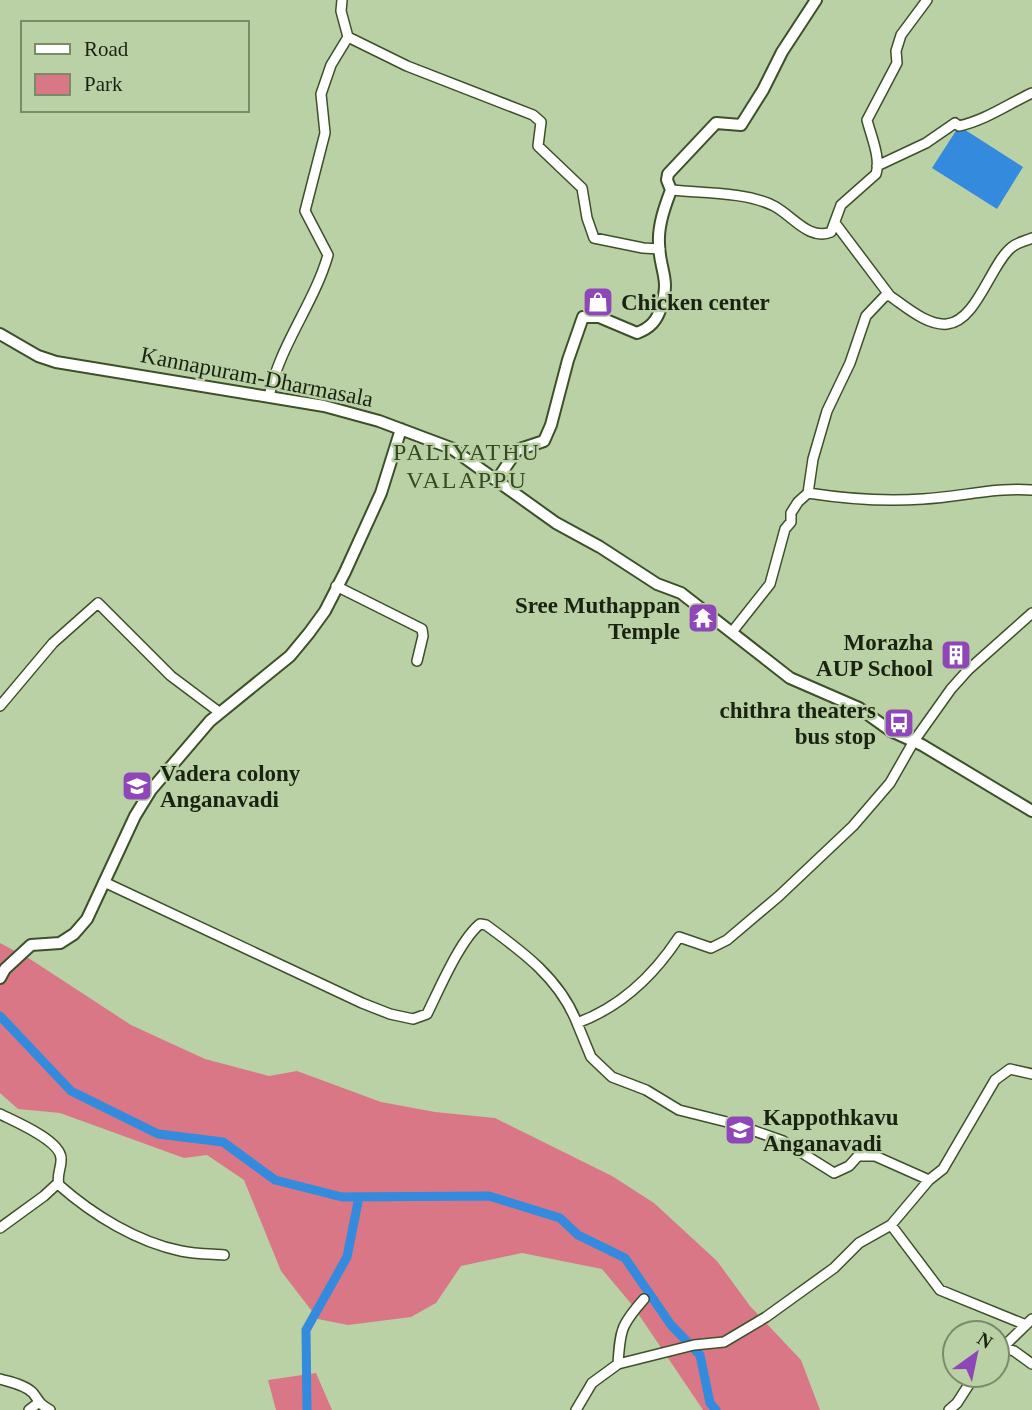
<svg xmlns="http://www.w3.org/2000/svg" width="1032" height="1410" font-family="Georgia,serif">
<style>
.green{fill:#d97787}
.water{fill:#348adc}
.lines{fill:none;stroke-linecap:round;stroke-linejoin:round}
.canal{stroke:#348adc;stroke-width:9}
.minor-casing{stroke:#3c5029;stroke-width:12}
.major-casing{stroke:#3c5029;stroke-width:14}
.minor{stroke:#fff;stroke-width:9}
.major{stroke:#fff;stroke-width:10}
.labels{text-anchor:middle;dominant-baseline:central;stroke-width:5;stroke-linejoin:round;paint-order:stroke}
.poi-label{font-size:23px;font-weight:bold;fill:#1a2312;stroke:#bad1a5;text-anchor:start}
.street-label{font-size:23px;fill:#1a2312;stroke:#bad1a5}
.neighbourhood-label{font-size:24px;letter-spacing:2px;fill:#364923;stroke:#bad1a5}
</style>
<rect width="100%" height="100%" fill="#bad1a5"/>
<path class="green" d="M0 943 30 959 131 1025 205 1059 269 1076 297 1071 381 1102 435 1112 495 1118 612 1176 654 1203 717 1261 750 1306 801 1360 820 1410H703L633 1306 602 1269 522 1253 461 1266 436 1303 411 1317 348 1325 318 1319 281 1271 244 1180 207 1155 184 1158 60 1113 18 1109 0 1093Z
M316 1373 332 1410H276L268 1380Z"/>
<path class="water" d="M959 126 1023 167 997 209 932 168Z"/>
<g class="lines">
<path class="canal" d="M0 1016 71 1091 158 1134 223 1142 275 1180 342 1197 489 1196 560 1218 578 1235 625 1258 671 1325 700 1355 710 1403 716 1410
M307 1410 306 1330 347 1257 359 1197"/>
<g class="minor-casing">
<path id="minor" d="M348 37 407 66 533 115 541 122 538 146 582 188 587 218 594 238 643 248 660 249
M877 166 926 143 955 123 959 126C986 120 1008 104 1032 93
M671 190C702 193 747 192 774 206 793 216 809 241 831 232L841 205 876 174C881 158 871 136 867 120L897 63 896 51 901 35 927 0
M835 223 890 296
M269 397C279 346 314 304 328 255L305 211 325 133 321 94 331 65 348 37 341 11 342 0
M808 493C847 499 884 502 923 499 960 497 996 487 1032 490
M336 586 422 629 423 636 417 661
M732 632 770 584 785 529 791 522V513L798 502 808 493 813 459 827 411 850 363 866 316 885 296H890C905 306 927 326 947 324 977 321 991 263 1012 247 1018 242 1026 241 1032 238
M0 706 53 643 98 603 171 676 219 712
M104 882 362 1003 390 1014 413 1019 427 1014C439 990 460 940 480 924L486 925C523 952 560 979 577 1023 621 1007 654 975 679 937L711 948 727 940 779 896 853 826 890 783 914 741 951 689 968 670 1032 613
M577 1023 591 1057 612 1077 646 1090 679 1110 735 1124 783 1141 834 1173 849 1166 858 1156H875L929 1180 943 1169 995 1080 1010 1069 1032 1074
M0 1114C14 1121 60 1140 61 1158 62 1168 56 1174 59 1185 93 1215 137 1242 181 1251 195 1254 210 1254 224 1255
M891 1225 940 1290 1026 1325
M0 1228 44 1196 58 1183
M1004 1348 1014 1351 1032 1364
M997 1353 1032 1319
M618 1364C620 1330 621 1325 644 1299
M0 1379C10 1382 26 1385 33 1393 40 1402 39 1404 50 1410
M29 1410 38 1403
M576 1410 592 1383 618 1364 694 1345 724 1342 766 1317 834 1268 859 1243 891 1225 929 1180
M949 1410 957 1403 975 1375"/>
</g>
<g class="major-casing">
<path id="major" d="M0 334 38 356 56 362 324 406 379 421 451 448 556 523 600 547 657 584 681 593 790 678 859 708 891 731 922 745 1032 811
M497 480 517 450 544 441 551 425 568 360 583 317H599L637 333C650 328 657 321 661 307 671 278 659 270 659 243 658 225 665 206 671 190L667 180 668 174 716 123 741 125 763 90 782 52 816 0
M0 978 5 969 31 945 60 943 74 934 87 919 135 816 151 790 210 721 290 656 309 633 325 611 345 572 381 493 401 429"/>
</g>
<use href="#minor" class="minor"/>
<use href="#major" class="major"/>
</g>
<defs>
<g id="shop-square" transform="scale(1.575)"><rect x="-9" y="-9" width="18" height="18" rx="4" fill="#8e46b9" stroke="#bad1a5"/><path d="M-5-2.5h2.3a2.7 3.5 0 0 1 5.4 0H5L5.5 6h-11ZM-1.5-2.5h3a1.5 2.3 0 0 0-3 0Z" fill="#fff"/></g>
<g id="temple-square" transform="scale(1.575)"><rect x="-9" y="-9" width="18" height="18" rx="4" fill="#8e46b9" stroke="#bad1a5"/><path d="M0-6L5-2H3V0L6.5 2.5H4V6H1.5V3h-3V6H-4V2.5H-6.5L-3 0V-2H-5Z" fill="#fff"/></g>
<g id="building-square" transform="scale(1.575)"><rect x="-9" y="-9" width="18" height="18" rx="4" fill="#8e46b9" stroke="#bad1a5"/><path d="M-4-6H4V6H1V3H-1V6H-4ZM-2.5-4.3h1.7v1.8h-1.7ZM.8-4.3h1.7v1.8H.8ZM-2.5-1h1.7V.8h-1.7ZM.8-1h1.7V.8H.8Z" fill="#fff"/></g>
<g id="bus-square" transform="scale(1.575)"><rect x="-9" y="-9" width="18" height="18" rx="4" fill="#8e46b9" stroke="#bad1a5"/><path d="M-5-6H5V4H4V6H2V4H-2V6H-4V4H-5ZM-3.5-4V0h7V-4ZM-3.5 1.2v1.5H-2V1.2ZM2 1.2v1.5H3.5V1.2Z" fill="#fff"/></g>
<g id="school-square" transform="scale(1.575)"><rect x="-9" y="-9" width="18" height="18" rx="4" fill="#8e46b9" stroke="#bad1a5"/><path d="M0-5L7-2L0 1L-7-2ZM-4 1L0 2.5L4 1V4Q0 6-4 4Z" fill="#fff"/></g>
</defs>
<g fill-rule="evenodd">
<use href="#shop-square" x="598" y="302"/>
<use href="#temple-square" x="703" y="618"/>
<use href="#building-square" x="956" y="655"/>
<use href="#bus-square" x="899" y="723"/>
<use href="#school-square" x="137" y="786"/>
<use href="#school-square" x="740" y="1130"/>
</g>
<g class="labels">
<g class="poi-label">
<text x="621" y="302">Chicken center</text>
<text x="680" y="605" text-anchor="end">Sree Muthappan<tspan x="680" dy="26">Temple</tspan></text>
<text x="933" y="642" text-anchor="end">Morazha<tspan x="933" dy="26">AUP School</tspan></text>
<text x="876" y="710" text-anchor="end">chithra theaters<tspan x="876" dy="26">bus stop</tspan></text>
<text x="160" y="773">Vadera colony<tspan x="160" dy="26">Anganavadi</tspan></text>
<text x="763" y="1117">Kappothkavu<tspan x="763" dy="26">Anganavadi</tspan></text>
</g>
<g class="street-label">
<text transform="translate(257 377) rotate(11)">Kannapuram-Dharmasala</text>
</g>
<g class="neighbourhood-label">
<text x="467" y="452">PALIYATHU<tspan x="467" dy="28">VALAPPU</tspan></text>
</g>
</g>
<rect x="21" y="21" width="228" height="91" fill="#bad1a5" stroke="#7a8b6a" stroke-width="2"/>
<rect x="35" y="44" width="35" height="10" fill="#ffffff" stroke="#7a8b6a" stroke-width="2"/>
<text x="84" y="56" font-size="21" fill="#1a2312">Road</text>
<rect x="35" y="74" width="35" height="21" fill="#d97787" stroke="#7a8b6a" stroke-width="2"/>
<text x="84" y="91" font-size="21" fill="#1a2312">Park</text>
<g transform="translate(976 1354) rotate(33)"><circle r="33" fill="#bad1a5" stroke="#7a8b6a" stroke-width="2"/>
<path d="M0-5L12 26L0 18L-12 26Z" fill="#8e46b9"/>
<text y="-10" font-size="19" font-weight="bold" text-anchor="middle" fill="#1a2312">N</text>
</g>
</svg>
